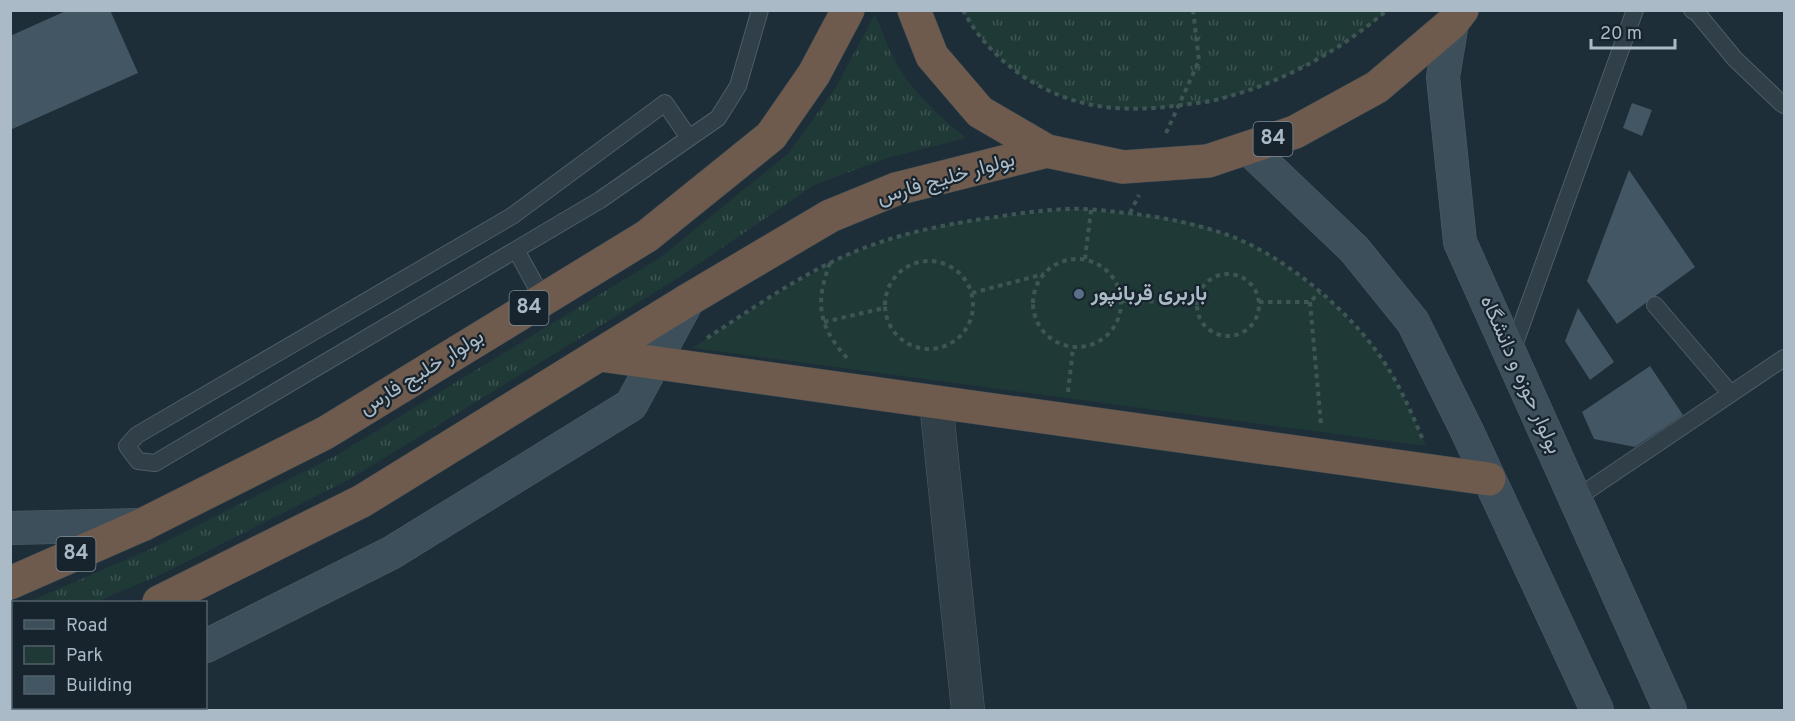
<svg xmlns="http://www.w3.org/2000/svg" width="1795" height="721" font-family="Overpass,Vazirmatn,sans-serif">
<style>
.grass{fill:url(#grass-tufts)}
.green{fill:#1f3937}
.building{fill:#435663}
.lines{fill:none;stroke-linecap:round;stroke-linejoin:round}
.lane-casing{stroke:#4e5d67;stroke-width:18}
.street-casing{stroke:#4e5d67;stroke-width:34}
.secondary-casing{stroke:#4e5d67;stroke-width:34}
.highway-casing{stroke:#3b4a53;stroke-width:34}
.path{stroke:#3d5654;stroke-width:4;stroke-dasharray:4.5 4.5;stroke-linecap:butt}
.lane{stroke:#313f48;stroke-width:16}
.street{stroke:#313f48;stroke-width:33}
.secondary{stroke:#3e4f5c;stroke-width:33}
.highway{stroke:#6f5b4d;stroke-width:33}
.service-dot{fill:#5c6f8a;stroke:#17242d;stroke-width:2}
.labels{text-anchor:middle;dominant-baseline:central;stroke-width:4.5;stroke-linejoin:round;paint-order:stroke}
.shield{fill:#17242d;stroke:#7e8d98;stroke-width:1.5}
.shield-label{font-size:20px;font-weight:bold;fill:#aabac6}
.street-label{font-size:21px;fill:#aabac6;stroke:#17242d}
.poi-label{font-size:21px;font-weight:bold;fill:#aabac6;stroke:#17242d;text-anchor:start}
</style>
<defs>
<pattern id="grass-tufts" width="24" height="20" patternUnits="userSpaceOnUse" patternTransform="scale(1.5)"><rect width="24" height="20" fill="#1f3937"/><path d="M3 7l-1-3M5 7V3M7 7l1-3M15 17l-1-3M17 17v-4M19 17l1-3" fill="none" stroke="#3d5452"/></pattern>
</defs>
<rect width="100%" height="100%" fill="#1d2e38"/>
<path class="grass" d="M963 11H1387C1340 51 1283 82 1223 98 1210 102 1196 103 1182 105 1123 113 1076 110 1024 77 999 60 977 37 963 11Z
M875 14C880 25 884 38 889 49 906 86 935 113 966 138L887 158 814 185 675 280 350 479 164 573 96 602H28L153 548 337 455 661 257 789 153 836 87Z"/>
<path class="green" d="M1069 209C1110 211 1151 214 1191 223 1256 239 1314 280 1358 329 1365 337 1373 345 1378 353 1399 383 1412 413 1426 446L692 348 789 286 848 254 910 233 971 220Z"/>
<path class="building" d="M68 10H110L138 73 10 130V36Z
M1632 103 1652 110 1642 136 1623 128Z
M1629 170 1695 267 1617 324 1587 281Z
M1578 308 1614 362 1590 380 1565 341Z
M1650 366 1683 415 1635 447 1594 439 1582 412Z"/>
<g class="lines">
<g class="lane-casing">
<path id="lane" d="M1692 10 1697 13 1735 59 1781 103 1784 105
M689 138 665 103 512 216 137 435 127 446 138 461 155 463 600 200 718 118 738 86 760 10
M516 250 543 299
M1655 305 1731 394
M1511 354 1635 10
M1575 499 1784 358"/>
</g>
<g class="street-casing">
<path id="street" d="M936 402 968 710"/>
</g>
<g class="secondary-casing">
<path id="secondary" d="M1452 23 1443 77 1460 242 1670 710
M1248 148 1354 249 1413 322 1466 429 1597 710
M10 528 142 525
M206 646 391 553 631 405 688 300
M58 710 65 708"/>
</g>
<g class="highway-casing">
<path id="highway" d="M914 10 932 56 980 112 1047 151 1123 167 1208 161 1295 132 1377 87 1452 23 1462 10
M600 355 1489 479
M10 583 142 525 325 433 647 236 771 136 814 74 848 10
M159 602 362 501 688 300 830 216 896 189 1047 151
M10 667 14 666"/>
</g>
<path class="path" d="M963 10C977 37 999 60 1024 77 1076 110 1123 113 1182 105 1196 103 1210 102 1223 98 1283 82 1340 51 1387 10
M1166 133 1199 61 1193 10
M1130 213 1139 195
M1033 303a44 44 0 1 1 88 0a44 44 0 1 1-88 0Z
M1085 259 1091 210
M885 305a44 44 0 1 1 88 0a44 44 0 1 1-88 0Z
M830 263C815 303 818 326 847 358
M1197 305a31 31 0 1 1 62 0a31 31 0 1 1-62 0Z
M972 293 1044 274
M1122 301 1197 302
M1259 302H1310L1320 292
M1310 302 1321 424
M824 322 884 308
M707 338C752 309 798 276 847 255 894 234 946 224 996 217 1020 213 1044 210 1068 209 1088 208 1108 211 1127 213 1161 217 1193 223 1225 234 1280 253 1343 305 1377 352 1397 379 1410 409 1423 440
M1068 392 1073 348"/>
<use href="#lane" class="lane"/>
<use href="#street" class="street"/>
<use href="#secondary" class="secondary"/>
<use href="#highway" class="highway"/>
</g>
<circle class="service-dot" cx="1079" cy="294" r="6"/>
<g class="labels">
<g class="shield">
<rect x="1253.5" y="122" width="39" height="34" rx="4.5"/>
<rect x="509.5" y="291" width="39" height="34" rx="4.5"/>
<rect x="56.5" y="537" width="39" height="34" rx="4.5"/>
</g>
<g class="shield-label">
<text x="1273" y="139">84</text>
<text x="529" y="308">84</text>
<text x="76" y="554">84</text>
</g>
<g class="street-label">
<text transform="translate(946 179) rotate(-16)">بولوار خلیج فارس</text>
<text transform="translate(422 373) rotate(-32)">بولوار خلیج فارس</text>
<text transform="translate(1520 375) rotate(66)">بولوار حوزه و دانشگاه</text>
</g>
<g class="poi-label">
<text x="1091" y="294">باربری قربانپور</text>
</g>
</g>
<rect width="1795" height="721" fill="none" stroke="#aabac6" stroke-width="24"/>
<rect x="12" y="601" width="195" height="108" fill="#17242d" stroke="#52606a" stroke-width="1.5"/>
<rect x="24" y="620" width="30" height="9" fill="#3e4f5c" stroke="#52606a" stroke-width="1.5"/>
<text x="66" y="631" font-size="18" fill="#aabac6">Road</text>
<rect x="24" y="646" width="30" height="18" fill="#1f3937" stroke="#52606a" stroke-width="1.5"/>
<text x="66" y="661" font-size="18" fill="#aabac6">Park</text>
<rect x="24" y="676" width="30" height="18" fill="#435663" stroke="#52606a" stroke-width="1.5"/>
<text x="66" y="691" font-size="18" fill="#aabac6">Building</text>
<path d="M1591 39v9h84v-9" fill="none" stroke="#aabac6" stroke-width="3"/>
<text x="1600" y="39" font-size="18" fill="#aabac6" stroke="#17242d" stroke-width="4.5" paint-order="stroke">20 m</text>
</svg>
